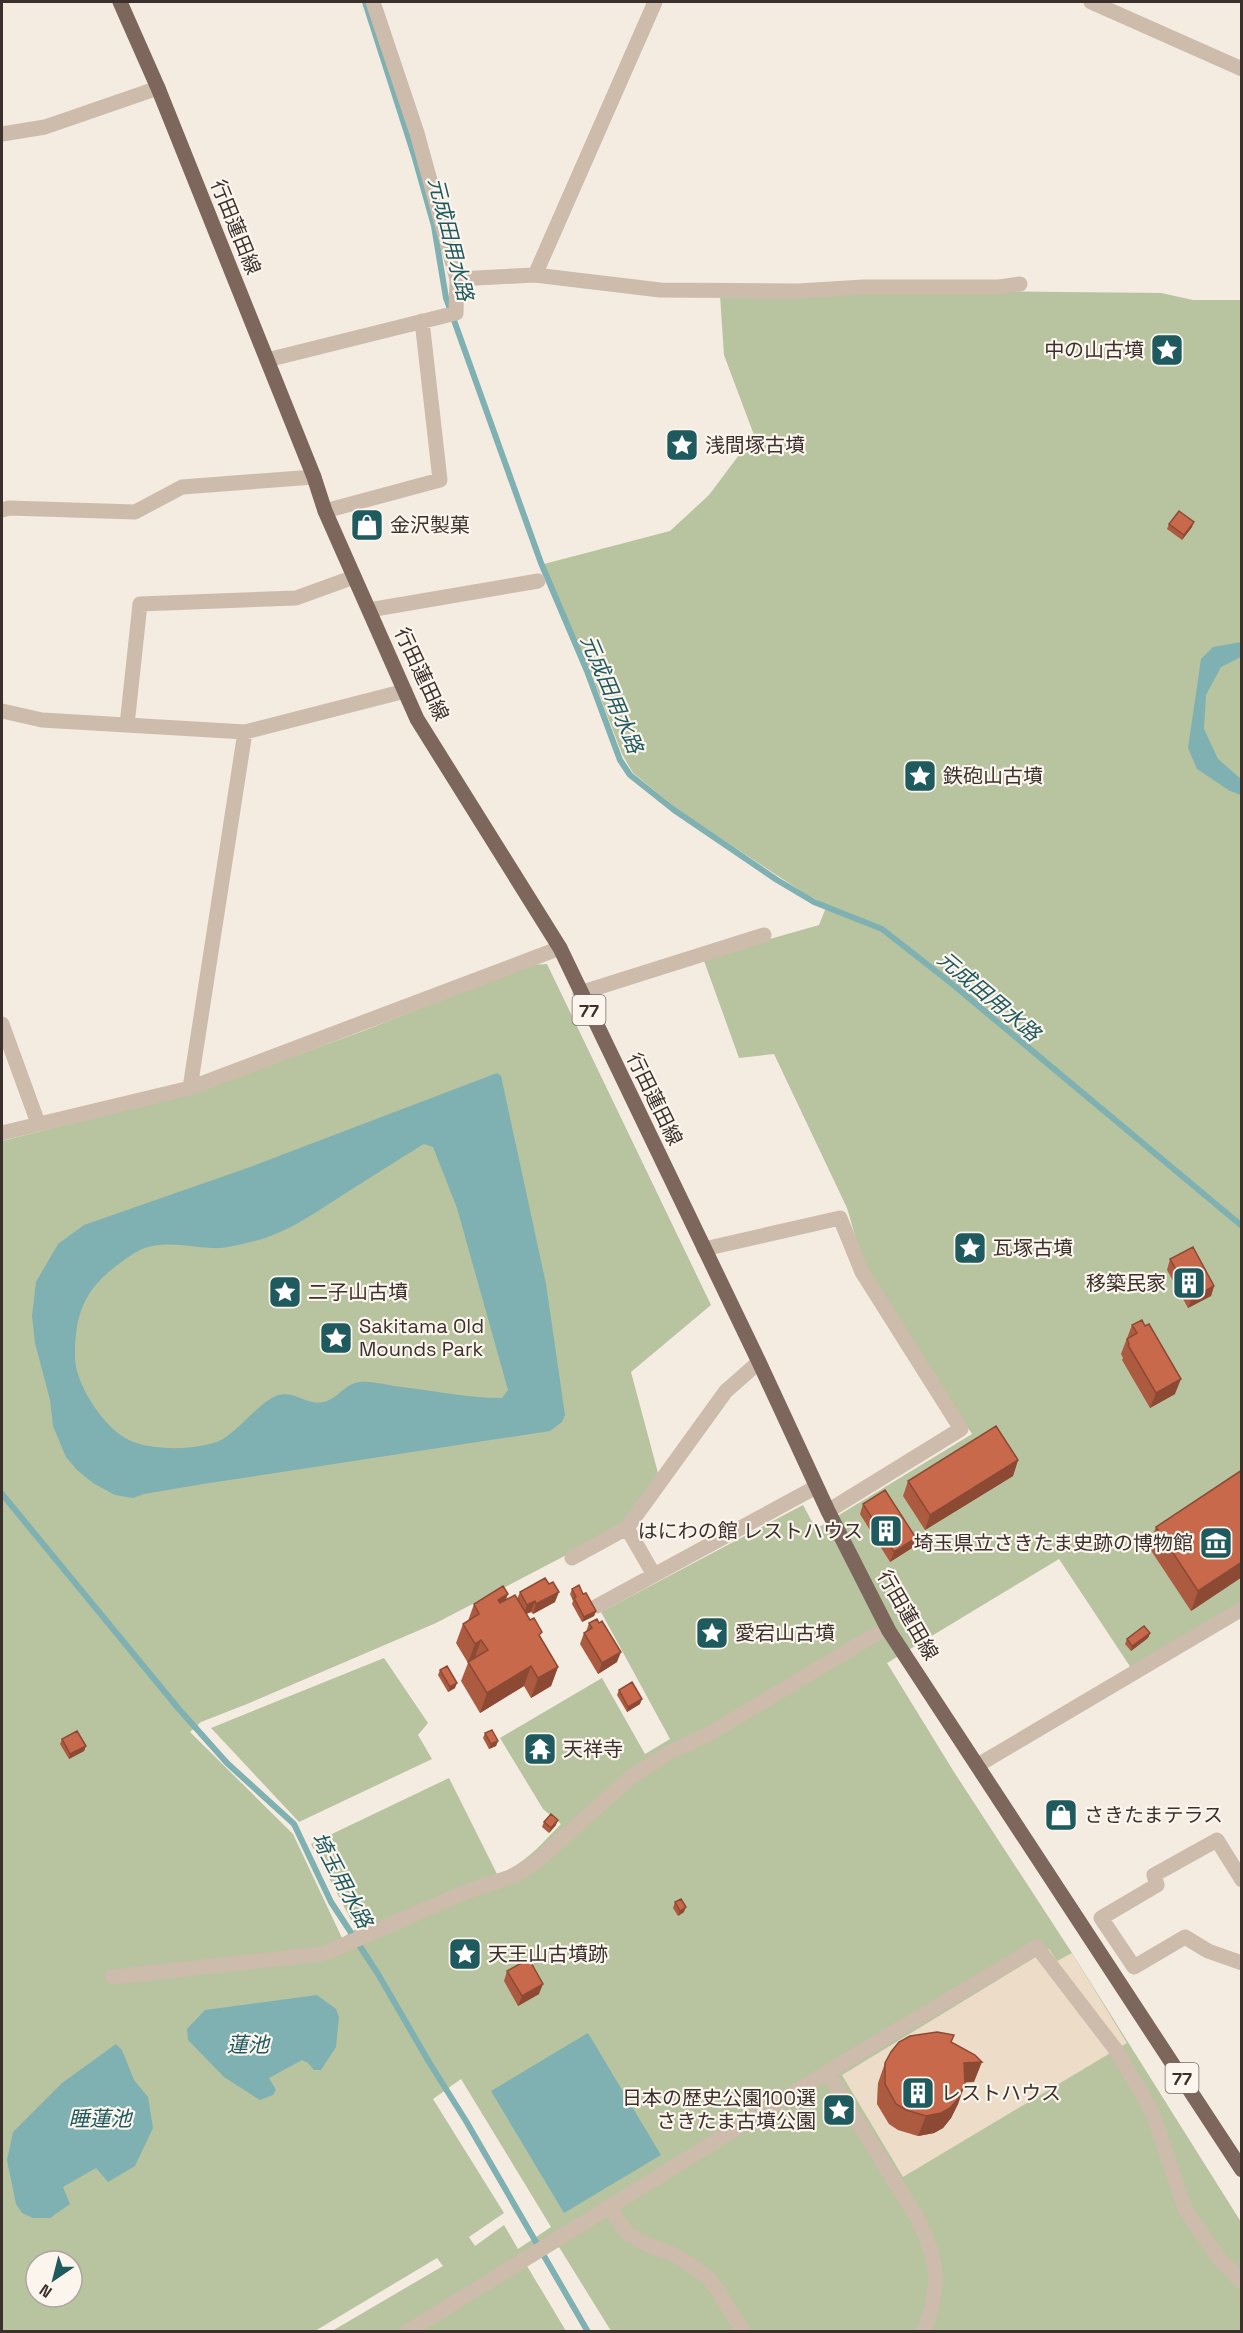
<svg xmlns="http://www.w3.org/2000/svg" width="1243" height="2333" font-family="'Space Grotesk','Noto Sans JP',sans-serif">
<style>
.green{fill:#b8c4a0;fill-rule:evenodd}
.plaza{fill:#ecdcc8;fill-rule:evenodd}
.water{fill:#7fb0b2;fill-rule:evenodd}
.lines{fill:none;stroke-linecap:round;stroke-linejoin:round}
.stream{stroke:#7fb0b2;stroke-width:6}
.minor{stroke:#cdbbac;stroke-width:15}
.major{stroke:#7d675c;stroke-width:15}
.wall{fill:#ac5a40}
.shaded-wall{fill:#8c4a34}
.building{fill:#c8694b;stroke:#8c4a34;stroke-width:1.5}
.labels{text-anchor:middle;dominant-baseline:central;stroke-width:4.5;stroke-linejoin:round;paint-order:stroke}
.shield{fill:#fbf5ee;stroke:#756b66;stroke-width:1.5}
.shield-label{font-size:18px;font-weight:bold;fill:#3b302b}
.street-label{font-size:20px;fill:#3b302b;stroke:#fbf5ee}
.poi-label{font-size:20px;fill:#3b302b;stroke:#fbf5ee;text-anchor:start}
.water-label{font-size:21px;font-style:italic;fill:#1f5a5e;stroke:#fbf5ee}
</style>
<rect width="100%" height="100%" fill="#f4ebe1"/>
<path class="green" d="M879 290 1161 293 1193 300H1241V1604L1131 1668 1059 1559 887 1663 954 1772 1072 1953 1241 2222V2331H611L559 2247 527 2266 566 2331H332L443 2266 437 2258 315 2331H2V1141L193 1093 363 1031 530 965 547 964 711 1305 631 1372 658 1473 620 1527 436 1623 247 1704 201 1722 190 1732 293 1834 342 1938 356 1929 311 1844 449 1778 497 1874C524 1866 542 1843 561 1824L543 1809 500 1738 602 1678 645 1754 670 1739 601 1612 803 1505 816 1529 972 1434 864 1266 847 1208 774 1054 739 1058 703 958 819 925 827 905 807 895 682 813 633 773 622 754 591 673 558 602 544 564 670 531 709 495 754 435 724 355 720 295ZM461 2079 551 2227 518 2249 504 2225 475 2246 469 2237 504 2213 433 2099ZM36 2261H72V2297H36Z
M384 1658 428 1723 418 1735 432 1759 299 1822 211 1728Z"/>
<path class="plaza" d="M1049 1949 1057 1961 1072 1953 1127 2043 903 2177 842 2075ZM878 2083 943 2128 934 2133 918 2136 889 2124 877 2104Z"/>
<path class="water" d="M1241 642V657L1221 667 1206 695 1204 729 1218 759 1241 779V795L1230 791 1197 769 1188 748 1201 659 1213 647Z
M497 1073 501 1076 546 1284 565 1415 562 1422 550 1431 203 1484 144 1494 133 1498 115 1495 93 1483 77 1470 66 1457 53 1426 50 1400 35 1343 32 1316 36 1282 58 1244 84 1225 253 1166ZM424 1144 433 1147 457 1208 508 1390 502 1398C466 1398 430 1390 394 1386 383 1384 370 1381 360 1382 344 1384 339 1398 324 1402 306 1406 297 1391 279 1395 264 1398 238 1430 223 1439 201 1451 151 1451 129 1440 104 1428 74 1383 75 1355 75 1303 91 1282 133 1254 157 1238 186 1247 212 1248 225 1249 242 1244 255 1241 285 1233 309 1217 335 1200 365 1181 394 1162 424 1144Z
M317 1995 336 2009 339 2017 336 2047 321 2070H314L308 2063 302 2060 269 2078 276 2090 273 2095 260 2100 224 2077 188 2040 187 2029 205 2010Z
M588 2033 661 2155 564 2213 491 2091Z
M116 2044 122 2050 134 2080 148 2097 153 2128 135 2166 108 2182 96 2168 63 2187 70 2204 50 2218H33L22 2213 16 2204 7 2160 13 2132 62 2083Z"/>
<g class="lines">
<path class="stream" d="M365 2 414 155 434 226 446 298 541 563 587 671 620 760 630 775 674 810 777 880 814 902 882 929 951 983 1242 1226
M2 1494 178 1708 227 1763 294 1824 331 1902 378 1974 429 2062 466 2121 588 2332"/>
<path class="minor" d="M373 2 417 133 457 279 535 275 655 2
M1091 2 1242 69
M2 134 45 127 158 88
M535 275 660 290 798 291 864 287H999L1020 284
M267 360 456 313 457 279
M2 510 9 508 135 512 182 487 314 477
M325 511 440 480 422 321
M369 610 538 581
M2 711 42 720 245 732 405 691
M127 725 140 604 296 598 354 577
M580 993 764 935
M2 1024 38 1123
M190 1088 245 732
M2 1133 190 1088 560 948
M704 1249 840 1218 862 1272 961 1429 828 1511
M627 1528 654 1575
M572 1558 627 1528 726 1391 759 1362
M597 1606 816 1487
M978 1765 1242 1609
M1242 1880 1217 1840 1154 1875 1157 1885 1101 1918 1134 1967 1185 1937 1208 1951 1242 1963
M113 1977 323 1954 468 1891 511 1877 535 1863 631 1777 670 1752 707 1735 876 1634
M827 2072 918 2219C939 2264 941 2284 924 2332
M609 2208 627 2233 644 2243 679 2257 710 2279 744 2332
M407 2332 839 2065 1037 1947 1116 2050 1152 2111 1185 2209 1218 2257 1242 2282"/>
<path class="major" d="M120 2 158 88 314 477 325 511 417 719 560 948 759 1362 828 1511 889 1631 1242 2170"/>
</g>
<path class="wall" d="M1169 524 1192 527 1182 540 1167 529Z
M1170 1259 1214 1286 1211 1296 1188 1308 1167 1270Z
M1132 1325 1175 1394 1150 1408 1122 1360 1123 1358 1121 1354Z
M1018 1460 1013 1476 925 1530 903 1496 908 1481Z
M1242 1470V1577L1191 1611 1148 1546 1156 1527Z
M863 1504 912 1548 890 1562 860 1514Z
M572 1589 583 1594 596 1611 594 1616 582 1622 572 1604 573 1601 570 1594Z
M520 1592 555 1602 533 1614 531 1612 526 1614 558 1667 551 1686 531 1698 524 1686 480 1713 461 1681 468 1663 456 1643 463 1624 468 1621 474 1604 517 1599Z
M589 1623 617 1662 598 1674 580 1644 584 1633 586 1632Z
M1150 1633 1148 1638 1131 1651 1125 1644 1127 1639Z
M440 1670 455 1688 448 1692 438 1675Z
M619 1690 640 1704 627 1712 617 1695Z
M485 1733 498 1741 496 1746 489 1749 483 1738Z
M62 1739 86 1746 84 1751 69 1759 60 1744Z
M544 1822 556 1825 549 1833 542 1827Z
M675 1902 684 1912 678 1916 673 1908Z
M507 1971 539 1994 518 2006 504 1981Z
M951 2042 974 2082H965L958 2104 951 2118 943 2128 934 2133 918 2136 898 2130 889 2124 877 2104 878 2083 885 2063Z"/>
<path class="shaded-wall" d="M1194 522 1192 527 1182 540 1184 535Z
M1214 1286 1211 1296 1188 1308 1192 1298Z
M1181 1379 1175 1394 1150 1408 1156 1393Z
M1018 1460 1013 1476 925 1530 930 1515Z
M916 1538 912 1548 890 1562 894 1552Z
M1242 1562V1577L1191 1611 1198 1591Z
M559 1592 555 1602 533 1614 536 1604Z
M508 1594 501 1614 498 1600Z
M535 1601 531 1612 524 1615 527 1605Z
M596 1611 594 1616 582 1622 584 1617Z
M1150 1633 1148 1638 1131 1651 1132 1646Z
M481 1640 474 1660 468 1663 475 1644Z
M621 1652 617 1662 598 1674 602 1663Z
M531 1666 524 1686 480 1713 487 1693Z
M558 1667 551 1686 531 1698 538 1678Z
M457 1683 455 1688 448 1692 450 1687Z
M642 1699 640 1704 627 1712 628 1707Z
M498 1741 496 1746 489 1749 491 1744Z
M86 1746 84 1751 69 1759 70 1754Z
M558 1820 556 1825 549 1833 551 1828Z
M686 1907 684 1912 678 1916 680 1911Z
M543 1984 539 1994 518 2006 522 1996Z
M982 2062 974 2082 957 2083 964 2063Z
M965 2084 958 2104 951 2118 943 2128 934 2133 918 2136 926 2116Z"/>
<path class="building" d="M1179 511 1194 522 1184 535 1169 524Z
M1193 1247 1214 1286 1192 1298 1170 1259Z
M1142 1320 1145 1326 1149 1324 1181 1379 1156 1393 1128 1345 1129 1344 1127 1339 1137 1333 1132 1325Z
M996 1426 1018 1460 930 1515 908 1481Z
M1242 1470V1562L1198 1591 1156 1527Z
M885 1490 916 1538 894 1552 863 1504Z
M545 1578 549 1584 553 1582 559 1592 536 1604 535 1601 527 1605 520 1592Z
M579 1585 583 1594 586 1593 596 1611 584 1617 574 1598 576 1597 572 1589Z
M503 1586 508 1594 498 1600 500 1603 515 1595 530 1620 534 1618 542 1632 539 1635 558 1667 538 1678 531 1666 487 1693 468 1662 488 1650 481 1640 475 1644 463 1624 479 1614 474 1604Z
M597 1619 599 1623 602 1621 621 1652 602 1663 584 1633 592 1628 589 1623Z
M1144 1626 1150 1633 1132 1646 1127 1639Z
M447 1666 457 1683 450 1687 440 1670Z
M632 1682 642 1699 628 1707 619 1690Z
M492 1730 498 1741 491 1744 485 1733Z
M77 1731 86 1746 70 1754 62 1739Z
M551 1814 558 1820 551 1828 544 1822Z
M681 1899 686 1907 680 1911 675 1902Z
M529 1959 543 1984 522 1996 507 1971Z
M937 2032 954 2035 951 2042 975 2055 982 2062 964 2063 965 2084 958 2099 950 2108 941 2113 926 2116 906 2110 896 2104 885 2084V2063L891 2052 899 2042 910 2036Z"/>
<defs>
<g id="sight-square" transform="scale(1.725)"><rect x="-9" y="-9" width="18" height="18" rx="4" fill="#1f5a5e" stroke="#fbf5ee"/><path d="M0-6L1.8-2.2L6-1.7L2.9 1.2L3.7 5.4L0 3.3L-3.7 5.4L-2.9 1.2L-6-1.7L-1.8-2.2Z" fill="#fff"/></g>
<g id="shop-square" transform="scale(1.725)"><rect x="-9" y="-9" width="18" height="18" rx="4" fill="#1f5a5e" stroke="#fbf5ee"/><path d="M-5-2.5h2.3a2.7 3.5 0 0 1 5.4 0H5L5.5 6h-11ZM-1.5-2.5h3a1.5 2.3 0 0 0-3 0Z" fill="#fff"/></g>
<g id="building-square" transform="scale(1.725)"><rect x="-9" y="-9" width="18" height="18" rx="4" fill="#1f5a5e" stroke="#fbf5ee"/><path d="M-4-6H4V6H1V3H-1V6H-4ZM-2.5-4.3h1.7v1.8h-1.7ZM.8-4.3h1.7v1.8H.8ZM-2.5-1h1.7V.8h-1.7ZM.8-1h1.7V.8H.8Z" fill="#fff"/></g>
<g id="museum-square" transform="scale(1.725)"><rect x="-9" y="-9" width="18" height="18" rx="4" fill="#1f5a5e" stroke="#fbf5ee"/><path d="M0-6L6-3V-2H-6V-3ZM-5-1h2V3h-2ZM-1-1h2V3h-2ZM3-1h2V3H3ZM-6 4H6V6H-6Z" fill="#fff"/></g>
<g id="temple-square" transform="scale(1.725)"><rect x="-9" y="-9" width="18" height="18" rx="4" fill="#1f5a5e" stroke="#fbf5ee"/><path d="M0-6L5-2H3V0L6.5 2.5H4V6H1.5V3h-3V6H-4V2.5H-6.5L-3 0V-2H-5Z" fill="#fff"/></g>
</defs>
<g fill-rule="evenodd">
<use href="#sight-square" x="1167" y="350"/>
<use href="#sight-square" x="682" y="445"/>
<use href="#shop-square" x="367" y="525"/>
<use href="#sight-square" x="920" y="776"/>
<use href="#sight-square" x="970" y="1248"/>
<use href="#building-square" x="1189" y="1283"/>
<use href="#sight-square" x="285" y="1292"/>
<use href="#sight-square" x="336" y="1338"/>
<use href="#building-square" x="886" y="1531"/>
<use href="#museum-square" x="1216" y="1543"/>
<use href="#sight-square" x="712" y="1633"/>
<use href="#temple-square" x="540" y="1749"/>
<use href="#shop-square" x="1061" y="1815"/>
<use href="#sight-square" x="465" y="1954"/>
<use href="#building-square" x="918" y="2093"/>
<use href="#sight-square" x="839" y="2110"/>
</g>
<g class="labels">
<g class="shield">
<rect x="572.5" y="995" width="33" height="30" rx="4.5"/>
<rect x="1165.5" y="2063" width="33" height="30" rx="4.5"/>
</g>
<g class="shield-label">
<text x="589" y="1010">77</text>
<text x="1182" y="2078">77</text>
</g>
<g class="street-label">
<text transform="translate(236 227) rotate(68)">行田蓮田線</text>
<text transform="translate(422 674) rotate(65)">行田蓮田線</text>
<text transform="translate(655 1099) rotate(64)">行田蓮田線</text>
<text transform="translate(908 1615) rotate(60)">行田蓮田線</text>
</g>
<g class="poi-label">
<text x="1144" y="350" text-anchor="end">中の山古墳</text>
<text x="705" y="445">浅間塚古墳</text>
<text x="390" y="525">金沢製菓</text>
<text x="943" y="776">鉄砲山古墳</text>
<text x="993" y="1248">瓦塚古墳</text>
<text x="1166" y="1283" text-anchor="end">移築民家</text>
<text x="308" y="1292">二子山古墳</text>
<text x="359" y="1326">Sakitama Old<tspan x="359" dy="23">Mounds Park</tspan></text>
<text x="863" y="1531" text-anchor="end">はにわの館 レストハウス</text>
<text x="1193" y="1543" text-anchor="end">埼玉県立さきたま史跡の博物館</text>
<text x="735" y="1633">愛宕山古墳</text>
<text x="563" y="1749">天祥寺</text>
<text x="1084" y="1815">さきたまテラス</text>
<text x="488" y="1954">天王山古墳跡</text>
<text x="941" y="2093">レストハウス</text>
<text x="816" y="2098" text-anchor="end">日本の歴史公園100選<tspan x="816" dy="23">さきたま古墳公園</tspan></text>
</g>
<g class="water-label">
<text transform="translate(451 239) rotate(76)">元成田用水路</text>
<text transform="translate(612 694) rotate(67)">元成田用水路</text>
<text transform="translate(989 996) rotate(40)">元成田用水路</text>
<text transform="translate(342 1880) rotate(62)">埼玉用水路</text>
<text x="248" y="2044">蓮池</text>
<text x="100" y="2118">睡蓮池</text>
</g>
</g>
<rect width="1243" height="2333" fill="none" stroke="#3b302b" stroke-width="6"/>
<g transform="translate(54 2279) rotate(215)"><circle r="28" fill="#fbf5ee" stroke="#aea6a0" stroke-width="1.5"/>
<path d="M0-4.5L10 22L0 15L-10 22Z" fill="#1f5a5e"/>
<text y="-9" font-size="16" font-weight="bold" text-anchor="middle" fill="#3b302b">N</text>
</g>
</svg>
